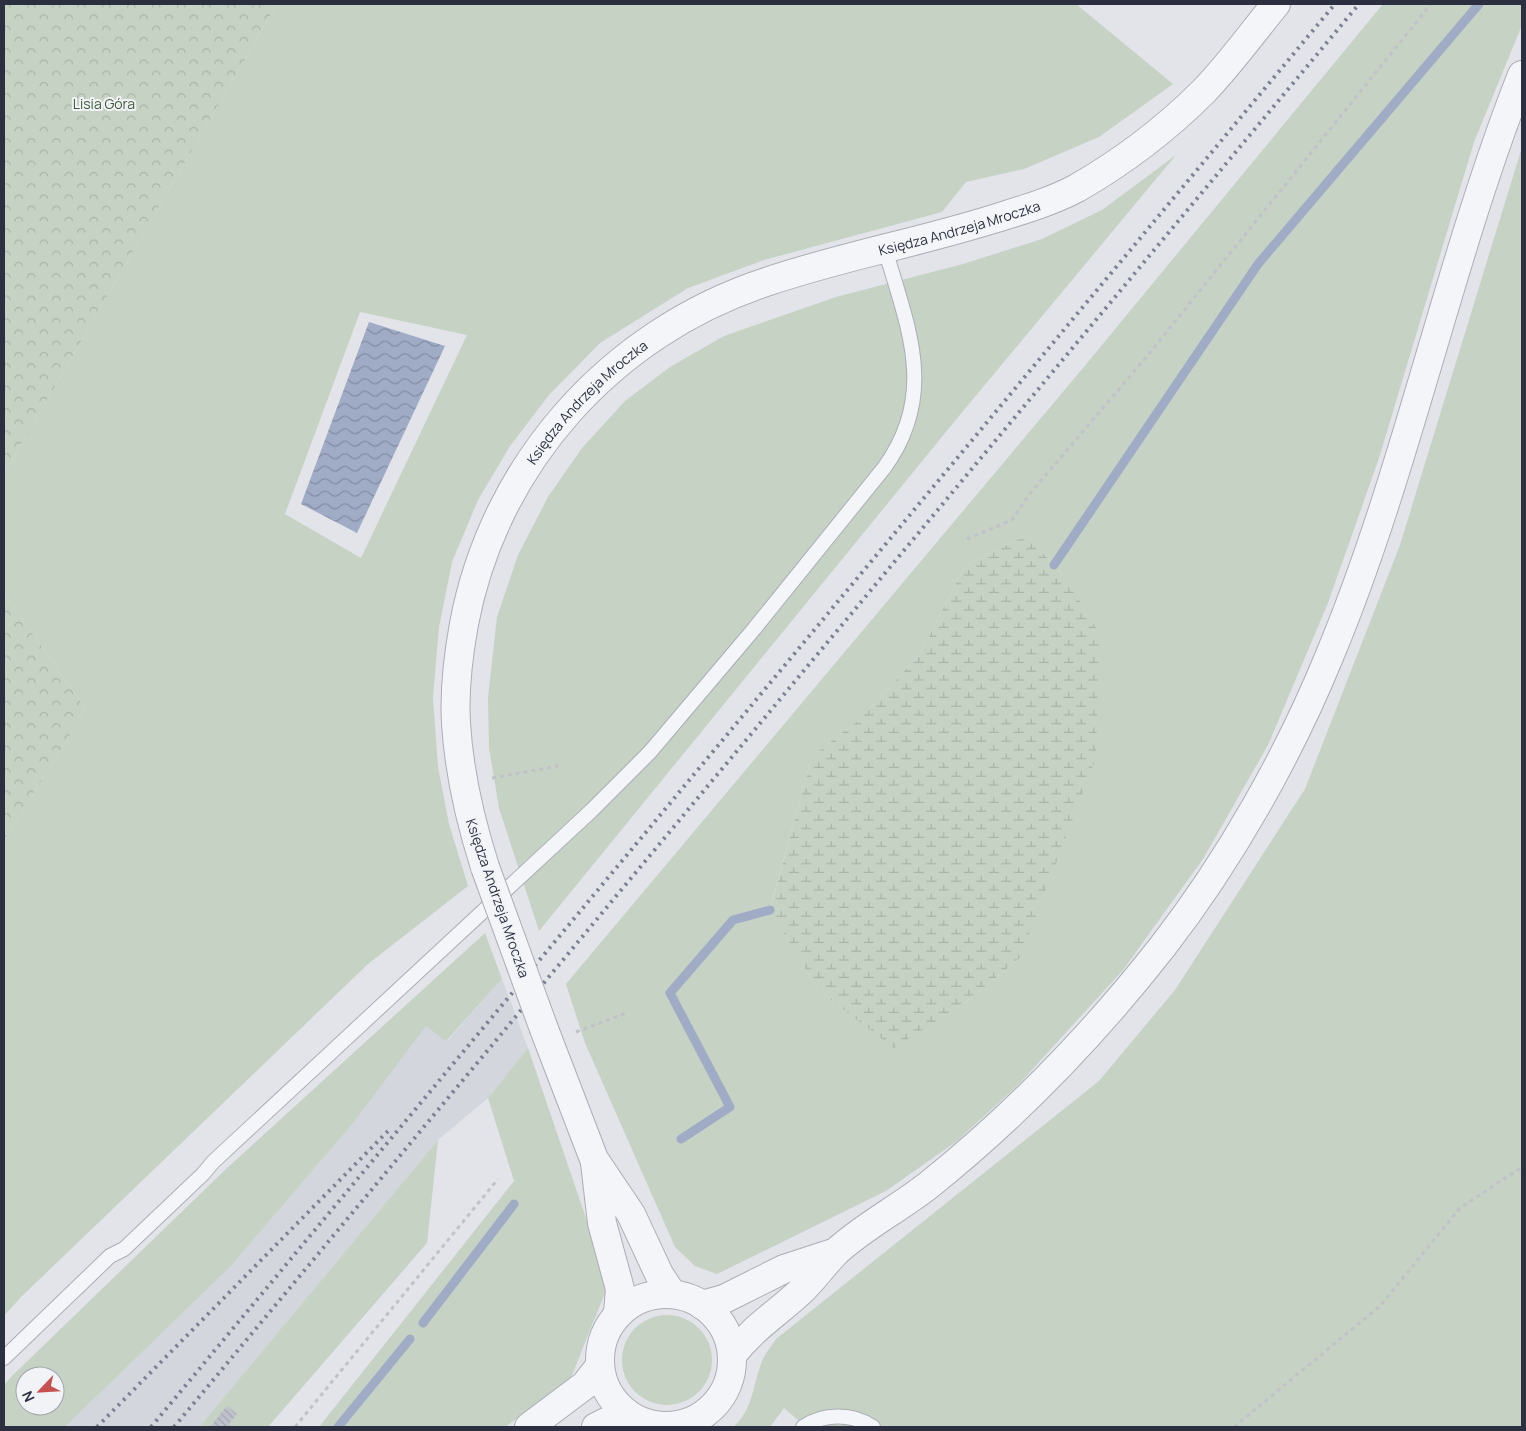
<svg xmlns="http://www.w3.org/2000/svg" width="1526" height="1431" font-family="Manrope,sans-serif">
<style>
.built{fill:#d4d6de}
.grass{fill:#c5d2c4;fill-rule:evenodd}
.forest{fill:url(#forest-crowns)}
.wetland{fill:url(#wetland-marsh)}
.water{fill:url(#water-waves)}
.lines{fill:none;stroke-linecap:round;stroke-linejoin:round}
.stream{stroke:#a0acc6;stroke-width:9}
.building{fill:url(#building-back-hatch)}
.service-casing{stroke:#abaeb6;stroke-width:16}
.minor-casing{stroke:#abaeb6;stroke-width:30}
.tertiary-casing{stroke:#abaeb6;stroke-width:30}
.path{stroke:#c0c2c8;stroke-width:3;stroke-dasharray:4 4;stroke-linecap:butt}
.service{stroke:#f4f5f8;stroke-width:14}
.minor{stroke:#f4f5f8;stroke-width:28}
.tertiary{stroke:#f4f5f8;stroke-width:28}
.rail{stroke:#7c8192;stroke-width:4;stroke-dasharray:2.5 5;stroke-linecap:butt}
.tertiary-bridge-casing{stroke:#abaeb6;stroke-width:30;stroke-linecap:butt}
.tertiary-bridge{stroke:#f4f5f8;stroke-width:28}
.labels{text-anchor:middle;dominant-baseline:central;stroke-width:4;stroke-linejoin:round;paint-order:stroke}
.park-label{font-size:14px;fill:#3b5b39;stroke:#f1f3f7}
.street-label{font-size:14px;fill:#2b2f40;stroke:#f1f3f7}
</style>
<defs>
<pattern id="forest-crowns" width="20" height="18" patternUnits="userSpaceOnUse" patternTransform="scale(1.25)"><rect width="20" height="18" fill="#c5d2c4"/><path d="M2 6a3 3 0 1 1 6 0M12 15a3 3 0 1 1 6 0" fill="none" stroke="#a9b5a9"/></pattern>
<pattern id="wetland-marsh" width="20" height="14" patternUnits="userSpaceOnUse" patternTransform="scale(1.25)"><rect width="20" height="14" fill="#c5d2c4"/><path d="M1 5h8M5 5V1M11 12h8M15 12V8" fill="none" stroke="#a9b5a9"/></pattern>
<pattern id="water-waves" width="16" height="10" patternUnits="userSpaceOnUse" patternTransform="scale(1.25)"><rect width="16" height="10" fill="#a0acc6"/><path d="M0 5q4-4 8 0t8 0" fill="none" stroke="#838ca2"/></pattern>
<pattern id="building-back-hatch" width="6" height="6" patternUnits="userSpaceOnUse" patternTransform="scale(1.25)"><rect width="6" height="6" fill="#bfc2cc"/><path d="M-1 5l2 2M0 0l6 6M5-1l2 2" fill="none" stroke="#a4a7b0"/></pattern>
</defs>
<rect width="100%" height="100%" fill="#e2e4e9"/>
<path class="built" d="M502 979 528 1048 488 1098 438 1140 199 1427H65L231 1266 354 1122 426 1025 447 1041Z"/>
<path class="grass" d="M277 4H1076L1173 84 1099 137 1024 169 966 182 942 212 764 260 688 288 600 343 549 395 510 446 478 500 452 562 439 627 433 698 438 767 449 824 468 886 368 964 21 1297 4 1316V841L86 709 4 594V474ZM360 312 467 335 361 558 285 514Z
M1383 4H1522V25L1474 142 1379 458 1328 603 1268 745 1203 859 1123 970 1019 1084 957 1141 886 1191 717 1274 695 1266 675 1247 585 1043 566 984 1083 368ZM1027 535 1070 584 1020 958 967 1001 894 1047 818 990 770 909 812 756 860 719 920 654 965 566Z
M1522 147V1427H806L784 1408 770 1427H733C754 1410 753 1381 763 1359 766 1352 772 1346 776 1339L1099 1081 1175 990 1305 789 1400 545Z
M1176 155 954 422 539 931 499 808 489 748 488 697 497 617 518 555 548 497 582 448 625 401 670 367 724 336 836 297 963 264 1042 239 1102 210Z
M485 933 502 979 446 1041 426 1026 354 1122 231 1266 65 1427H4V1385L12 1376 226 1169ZM25 1376H55V1406H25Z
M528 1048 603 1268 605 1293 570 1380 505 1427H319L514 1181 488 1098Z
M438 1140 427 1243 268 1427H199Z
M622 1360a45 45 0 1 1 90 0a45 45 0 1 1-90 0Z"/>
<path class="forest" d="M4 4H277L4 474Z
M4 594 86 709 4 841Z"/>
<path class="wetland" d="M1027 535 1070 584 1099 633 1096 758 1020 958 967 1001 894 1048 818 990 770 910 812 756 860 719 920 654 965 566Z"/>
<path class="water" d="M369 322 445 346 357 533 301 504Z"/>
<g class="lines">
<path class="stream" d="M1054 565 1258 264 1479 4
M681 1139 730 1107 670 993 733 920 770 910
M423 1323 514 1204
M338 1427 410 1339"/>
</g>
<path class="building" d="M227 1406 237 1414 229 1424 233 1427H210Z"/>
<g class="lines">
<g class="service-casing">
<path id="service" d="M4 1358 110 1256 124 1249 203 1174 213 1162 591 811 650 752 754 629 884 468C938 394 908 328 885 249
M803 1427C823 1413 853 1413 873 1427"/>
</g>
<g class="minor-casing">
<path id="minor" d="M702 1305 724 1299 784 1269 836 1252
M732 1355C753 1328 775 1315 800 1292 813 1280 823 1265 836 1252 864 1226 900 1208 930 1184 1017 1114 1095 1033 1163 946 1229 861 1288 757 1329 657 1408 468 1447 265 1522 75"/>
</g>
<g class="tertiary-casing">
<g id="tertiary">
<path id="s1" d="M485 867C470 820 459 773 456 723 454 690 458 657 464 624 494 464 611 333 766 282 839 257 916 243 990 220 1019 211 1051 202 1077 188 1124 161 1166 129 1204 91 1230 64 1252 33 1276 4"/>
<path d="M544 1029 594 1159 631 1214 659 1274 672 1294"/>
<path d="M595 1163 602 1223 620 1289 618 1313"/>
<circle cx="666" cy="1360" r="66"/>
<path d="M529 1427 585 1385 599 1367"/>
<path d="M596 1427 606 1422 631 1417"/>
</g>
</g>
<path class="path" d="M967 539 1012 520 1028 496 1148 355 1431 4
M492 778 558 766
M576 1032 626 1013
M295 1427 498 1179
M1234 1427 1380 1306 1460 1208 1522 1167"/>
<use href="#service" class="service"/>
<use href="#minor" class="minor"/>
<use href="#tertiary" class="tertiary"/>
<path class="rail" d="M97 1427 389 1130
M151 1427 1335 4
M174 1427 1359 4"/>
<g class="tertiary-bridge-casing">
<path id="tertiary-bridge" d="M485 867 544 1029"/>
</g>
<use href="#tertiary-bridge" class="tertiary-bridge"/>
</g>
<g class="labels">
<g class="park-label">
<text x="104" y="103">Lisia Góra</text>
</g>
<g class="street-label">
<text stroke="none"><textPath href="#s1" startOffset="926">Księdza Andrzeja Mroczka</textPath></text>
<text stroke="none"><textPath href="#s1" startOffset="506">Księdza Andrzeja Mroczka</textPath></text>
<text transform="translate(498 898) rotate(71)">Księdza Andrzeja Mroczka</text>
</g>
</g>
<rect width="1526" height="1431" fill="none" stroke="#2b2f40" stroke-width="10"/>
<g transform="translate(40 1391) rotate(245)"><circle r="24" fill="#f1f3f7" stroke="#a2a5ae"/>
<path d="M0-4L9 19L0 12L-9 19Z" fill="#c55150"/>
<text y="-8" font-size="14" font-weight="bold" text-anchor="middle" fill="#2b2f40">N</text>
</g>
</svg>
